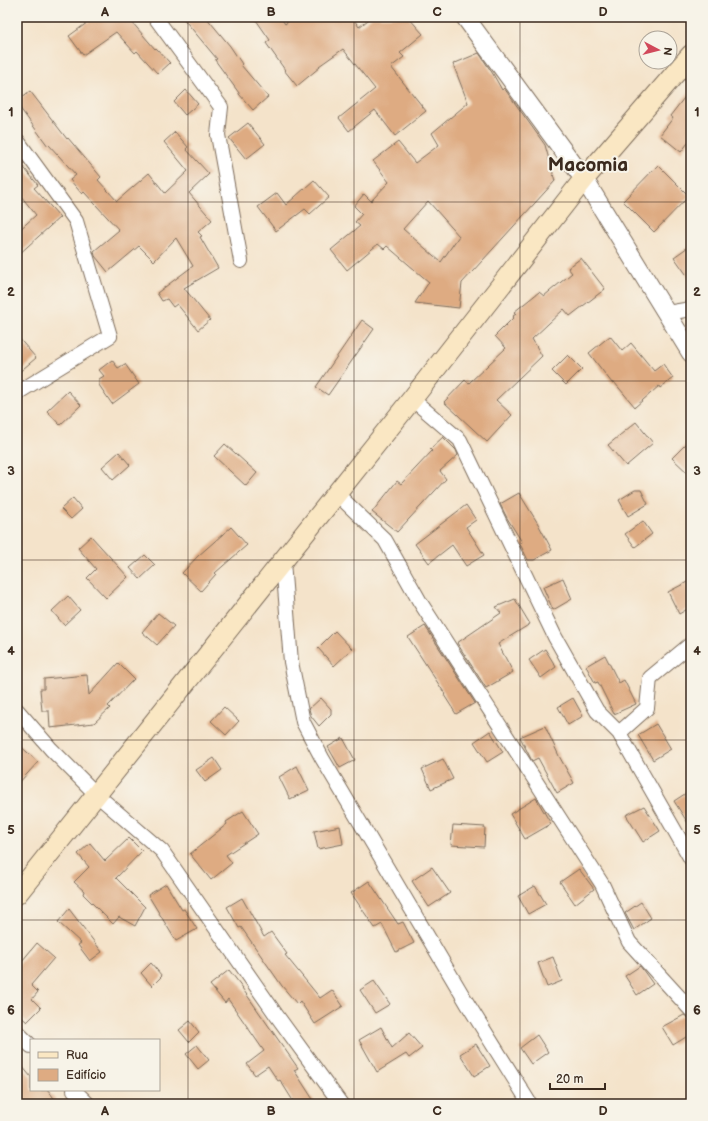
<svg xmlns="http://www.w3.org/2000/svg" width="708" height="1121" font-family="'Balsamiq Sans',sans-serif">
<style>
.building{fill:#deab82;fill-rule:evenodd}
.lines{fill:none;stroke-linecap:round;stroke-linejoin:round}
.minor-casing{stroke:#7c6b5a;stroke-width:16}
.tertiary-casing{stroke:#7c6b5a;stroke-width:20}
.secondary-casing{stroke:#7c6b5a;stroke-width:22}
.minor{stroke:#fff;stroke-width:14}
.tertiary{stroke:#fff;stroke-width:18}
.secondary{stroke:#fae7c3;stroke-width:20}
.grid{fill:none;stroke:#3b2a1e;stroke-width:1;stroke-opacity:0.55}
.labels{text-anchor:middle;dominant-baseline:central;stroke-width:4;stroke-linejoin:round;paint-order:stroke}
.town-label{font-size:19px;font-weight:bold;fill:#3b2a1e;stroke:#f7f3e8}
.neatline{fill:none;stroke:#3b2a1e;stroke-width:1.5}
.grid-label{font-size:13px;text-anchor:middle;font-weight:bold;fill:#3b2a1e}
</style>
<rect width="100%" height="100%" fill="#f7f3e8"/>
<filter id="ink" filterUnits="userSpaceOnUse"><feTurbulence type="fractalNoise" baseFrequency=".025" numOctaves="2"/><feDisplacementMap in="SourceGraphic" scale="8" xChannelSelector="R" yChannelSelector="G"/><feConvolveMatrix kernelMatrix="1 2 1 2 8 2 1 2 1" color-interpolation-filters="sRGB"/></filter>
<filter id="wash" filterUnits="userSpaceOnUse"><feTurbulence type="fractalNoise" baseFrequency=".012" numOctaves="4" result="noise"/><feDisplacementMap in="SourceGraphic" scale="16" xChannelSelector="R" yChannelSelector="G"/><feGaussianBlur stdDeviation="0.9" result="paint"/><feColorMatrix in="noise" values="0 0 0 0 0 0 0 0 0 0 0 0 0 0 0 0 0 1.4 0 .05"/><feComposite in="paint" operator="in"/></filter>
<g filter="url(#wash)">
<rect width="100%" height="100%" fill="#f4e3ca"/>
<g id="blocks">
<path class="building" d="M95 17H136L131 21 155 49 156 48 170 63 158 74 137 51 135 53 116 32 83 55 69 36Z
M182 17H206L230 46 242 64 241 65 268 97 253 110 239 94V93L215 60 217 59Z
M254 17H280L285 24 294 17H352L359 27 372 17H408L423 34 400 53 404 57 391 67 426 111 395 136 375 110 349 131 339 118 375 89 343 49 319 66 320 67 297 86 284 70H285L266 43 270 40Z
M479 53 493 74 502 90 504 88 545 145 555 181 462 283 459 308 415 303 429 282 387 246 384 249 378 244 347 270 331 250 360 226 355 222 362 214 354 206 364 194 371 201 389 182 373 161 398 142 415 163 439 145 432 133 468 103 453 64ZM428 201 459 236 441 262 403 229Z
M691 89V139L681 152 660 135 673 118 670 116Z
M186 90 198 104 185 115 174 102Z
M30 91 67 139 68 138 101 177 98 180 117 201 149 173 165 193 188 171 164 142 175 132 188 147 186 149 209 174 189 193 212 220 198 232 202 236 200 237 218 268 184 288 210 320 198 330 177 304 173 307 167 299 162 301 157 293 193 266 176 238 154 261 139 246 108 272 95 256 94 251 119 230 84 192 82 194 70 180 76 175 49 145 48 146 17 104V101Z
M248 123 265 144 246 159 229 138Z
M17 159 38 185 34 188 60 217 17 256V232L36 215 17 191Z
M658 165 689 196 654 232 623 201Z
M314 180 329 197 310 214 305 209 276 231 258 207 277 193 286 205Z
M691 245V281L674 257Z
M581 258 605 289 570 316 564 309 532 339 542 356 496 400 512 415 487 442 444 402 465 380 469 383 506 348 495 336 514 317 513 316 516 314 514 312 539 292 544 296 572 273 568 268Z
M362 320 374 329 328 395 316 387Z
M17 336 36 358 17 374Z
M610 336 622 351 631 343 654 371 663 364 673 378 660 388 659 386 635 407 614 382 612 383 589 353Z
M568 355 582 369 566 385 552 371Z
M112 360 118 368 125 364 139 384 112 404 99 385V379L104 376 99 370Z
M68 391 81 405 60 425 47 411Z
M636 422 653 443 626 466 608 445Z
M443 437 456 450 458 455 440 471 446 479 397 532 372 512 397 481 401 484 432 451 430 449Z
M691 439V476L672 458Z
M225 444 257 473 246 486 214 456Z
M119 452 130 465 113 480 102 467Z
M635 490H641L648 504 628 516 619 500Z
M519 493 537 522 552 550 534 560H528L520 544 522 542 507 518 500 504Z
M73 498 82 509 71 519 61 509Z
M466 505 476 520 466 527 484 555 466 566 452 545 429 563 415 544Z
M643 521 652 534 635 547 625 534Z
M231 527 247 545 215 573 216 574 201 591 182 573 198 556Z
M91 536 128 577 106 598 87 578 96 569 78 548Z
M145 555 155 565 140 579 130 568Z
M563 578 572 599 553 610 543 587Z
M691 580V607L679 614 668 592Z
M68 596 80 610 64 625 52 611Z
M515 599 530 624 498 644 513 672 486 688 457 643 501 613 496 607Z
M158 613 174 626 157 645 142 632Z
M425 626 475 703 456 714 444 695 445 694 408 637Z
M335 631 352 649 334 666 318 648Z
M545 649 556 667 541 678 529 660Z
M605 655 619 683 624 680 636 704 614 714 598 682 595 683 586 666Z
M118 663 134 679 108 706 110 708 94 723 50 728 49 711H42L40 689H44V679L87 675 89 695Z
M321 698 331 709V714L319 726 311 716 309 709Z
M573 698 583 716 568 725 558 707Z
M224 707 239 721 226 735 211 721Z
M656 724 671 749 653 760 638 735Z
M545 726 559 756 574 783 557 793 538 758 532 761 520 737Z
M490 731 503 752 487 762 474 742Z
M343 738 355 760 340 768 328 747Z
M17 743 38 762 17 785Z
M214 758 222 770 205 782 196 770Z
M443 759 453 779 431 789 422 769Z
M297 766 309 790 290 799 279 777Z
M691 790V828L674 801Z
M536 798 551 824 525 839 510 814Z
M644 806 660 831 643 842 626 815Z
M243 811 258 834 226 855 232 863 211 880 190 854 227 824 226 822Z
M453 825 485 827 484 847 451 845Z
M340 826 343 844 318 849 314 831Z
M129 838 142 851 116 878 145 907 135 926 119 917 113 924 83 894 84 891 74 882 89 867 78 854 90 843 105 861Z
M432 867 450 893 429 907 412 881Z
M579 869 594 889 575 904 560 882Z
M369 881 398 924 403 922 414 943 396 952 382 924 375 928 351 893Z
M166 884 182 910 184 909 197 929 176 941 148 895Z
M535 886 546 904 528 914 518 896Z
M242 898 264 937 271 932 287 954 285 955 320 998 332 990 343 1006 315 1024 300 1001 297 1004 282 986 241 927 239 928 227 907Z
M641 902 651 918 634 930 625 913Z
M69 909 102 952 90 961 78 945 81 943 58 922Z
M37 943 54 958 31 985 38 992 32 999 41 1008 27 1022 18 1014 17 1015V967Z
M553 957 562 981 547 987 538 963Z
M151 963 162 976 152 986 141 973Z
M640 966 653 984 637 995 625 976Z
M229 970 243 988H242L298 1068 294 1070 316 1104H295L280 1080 278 1081 268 1066 255 1075 247 1064 264 1051 228 999 225 1003 210 985Z
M374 981 390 1004 375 1013 360 990Z
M684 1015 689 1018 691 1022V1034L673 1045 662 1027Z
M190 1021 199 1032 189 1042 179 1030Z
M381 1027 392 1048 409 1033 422 1048 409 1058 406 1054 377 1072 359 1040Z
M537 1035 548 1052 531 1064 520 1048Z
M476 1044 490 1066 474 1076 460 1054Z
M197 1045 209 1060 198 1069 186 1054Z
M17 1060 31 1077V1090H48L58 1104H17Z"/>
</g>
</g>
<g filter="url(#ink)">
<use href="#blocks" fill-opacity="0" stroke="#7c6b5a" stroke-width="1"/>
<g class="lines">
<g class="minor-casing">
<path id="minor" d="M155 17 221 107 218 135 241 261
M17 140 76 221 110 336 17 393
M667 313 691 309
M412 399 460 440 555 637 597 711 619 733 691 859
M337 494 385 540 420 602 602 884 629 942 691 1010
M283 562 291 662 303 722 322 758 467 1003 530 1104
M17 710 51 749 97 795 162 851 277 1016 341 1104
M619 733 647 708 650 678 691 644
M17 1032 31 1046
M74 1090 88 1104"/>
</g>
<g class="tertiary-casing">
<path id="tertiary" d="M465 17 584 179 691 353"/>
</g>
<g class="secondary-casing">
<path id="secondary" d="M17 894 412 399 584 179 691 55"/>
</g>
<use href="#minor" class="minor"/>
<use href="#tertiary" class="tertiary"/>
<use href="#secondary" class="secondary"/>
</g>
</g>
<path class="grid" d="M188 17V1104M354 17V1104M520 17V1104M17 202H691M17 381H691M17 560H691M17 740H691M17 920H691"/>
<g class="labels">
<g class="town-label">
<text x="588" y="165">Macomia</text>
</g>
</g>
<rect width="708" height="1121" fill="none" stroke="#f7f3e8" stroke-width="44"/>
<rect x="30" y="1039" width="130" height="52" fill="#f7f3e8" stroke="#aca397"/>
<rect x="38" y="1052" width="20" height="6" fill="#fae7c3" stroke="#aca397"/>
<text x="66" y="1059" font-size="12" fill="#3b2a1e">Rua</text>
<rect x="38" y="1069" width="20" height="12" fill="#deab82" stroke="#aca397"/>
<text x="66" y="1079" font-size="12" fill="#3b2a1e">Edifício</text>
<g transform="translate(658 50) rotate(97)"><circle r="19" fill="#f7f3e8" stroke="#aca397"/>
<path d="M0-3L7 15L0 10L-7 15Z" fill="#d1495b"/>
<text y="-6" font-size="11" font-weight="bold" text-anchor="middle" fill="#3b2a1e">N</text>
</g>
<path d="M550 1083v6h55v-6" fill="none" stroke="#3b2a1e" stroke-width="2"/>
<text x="556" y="1083" font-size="12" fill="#3b2a1e" stroke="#f7f3e8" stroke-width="3" paint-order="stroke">20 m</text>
<rect x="22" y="22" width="664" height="1077" class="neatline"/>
<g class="grid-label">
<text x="105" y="16">A</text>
<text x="271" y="16">B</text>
<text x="437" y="16">C</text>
<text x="603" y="16">D</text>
<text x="11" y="116">1</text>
<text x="697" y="116">1</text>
<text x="11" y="296">2</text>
<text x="697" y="296">2</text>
<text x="11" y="475">3</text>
<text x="697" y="475">3</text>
<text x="11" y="655">4</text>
<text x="697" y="655">4</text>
<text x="11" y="834">5</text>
<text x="697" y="834">5</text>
<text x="11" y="1014">6</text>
<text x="697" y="1014">6</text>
<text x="105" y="1115">A</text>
<text x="271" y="1115">B</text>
<text x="437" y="1115">C</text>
<text x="603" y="1115">D</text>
</g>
</svg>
